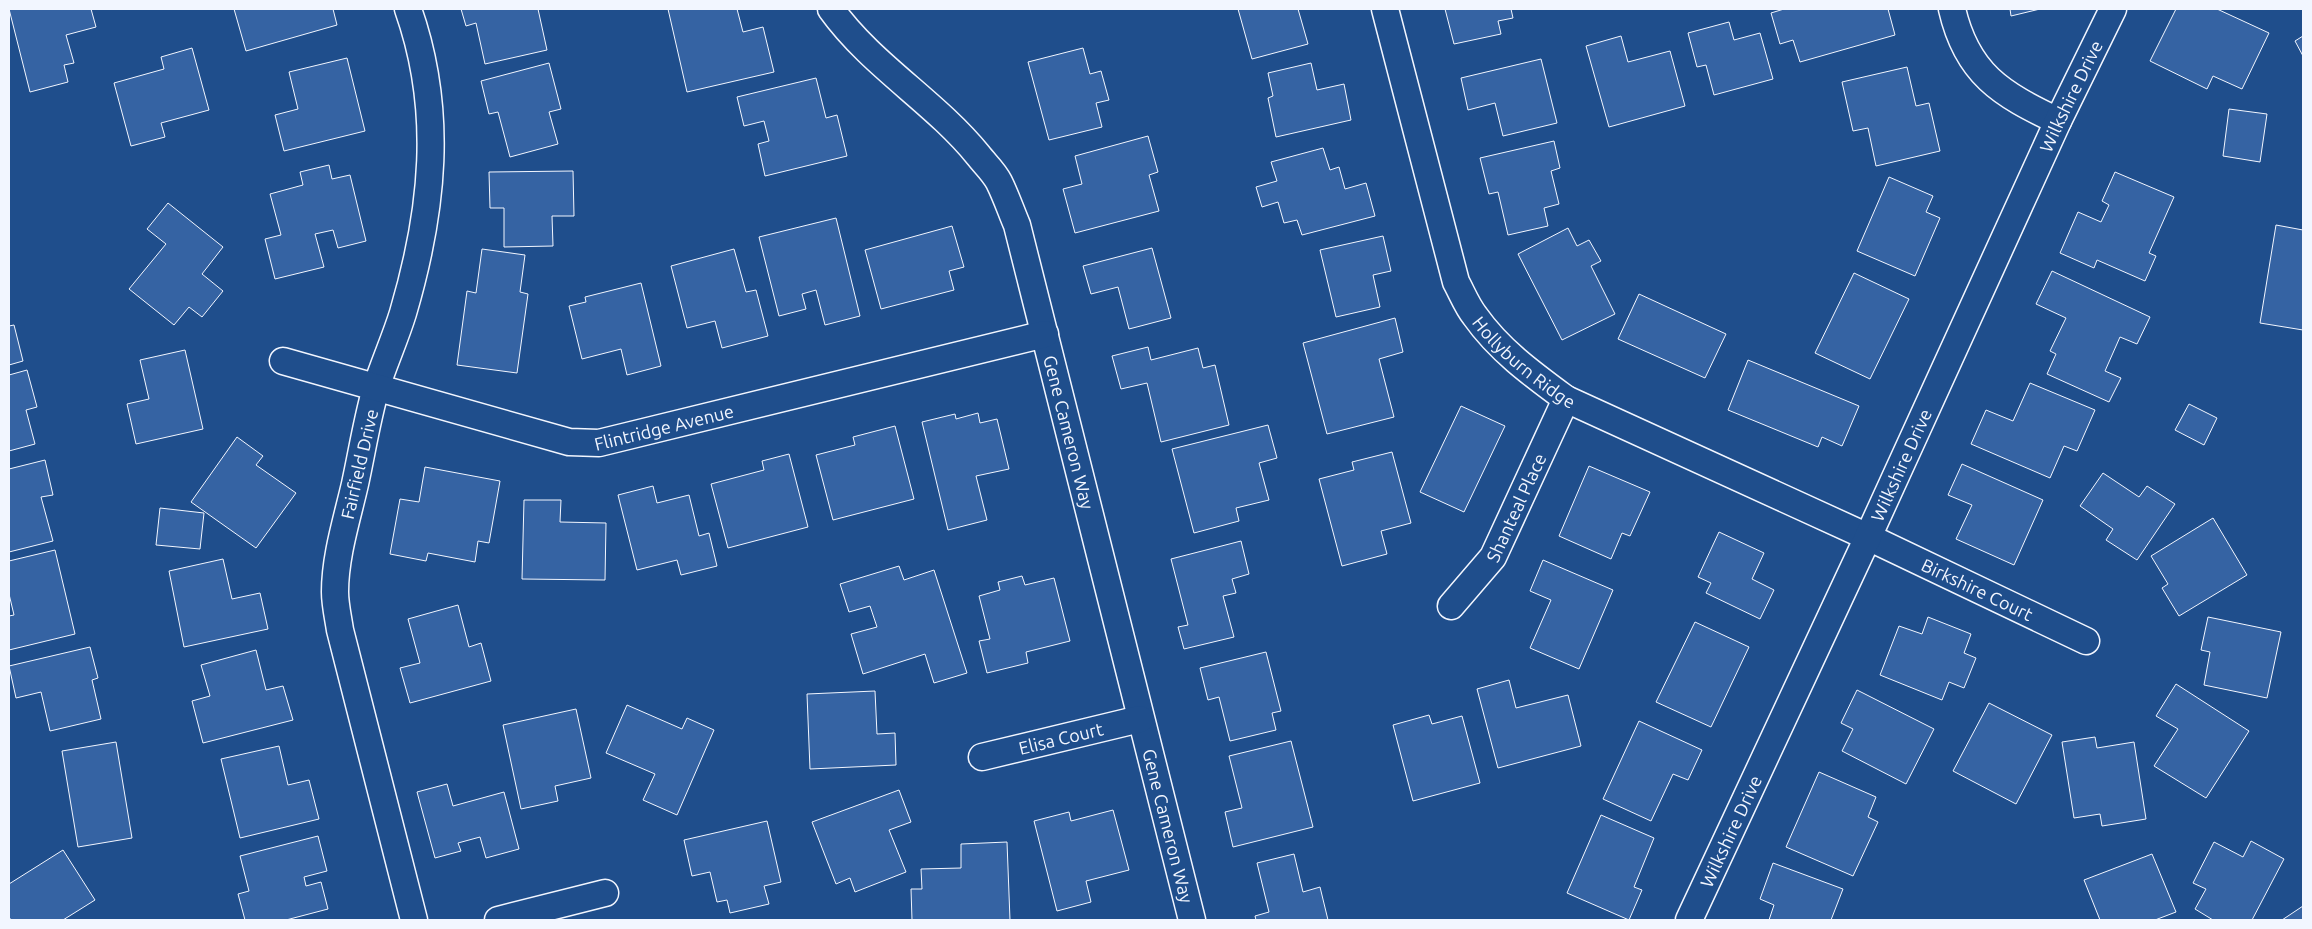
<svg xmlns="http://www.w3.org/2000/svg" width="2312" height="929" font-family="Ubuntu,sans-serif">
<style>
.building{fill:#3563a3;stroke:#f2f6ff}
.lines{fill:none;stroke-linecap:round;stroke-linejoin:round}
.minor-casing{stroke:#f2f6ff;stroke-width:29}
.minor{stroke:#1f4e8c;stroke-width:26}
.labels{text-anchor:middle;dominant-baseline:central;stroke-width:4;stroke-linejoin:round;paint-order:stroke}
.street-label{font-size:18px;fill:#f2f6ff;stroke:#1f4e8c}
</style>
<rect width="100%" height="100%" fill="#1f4e8c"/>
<path class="building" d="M9 9H91L96 27 66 35 74 63 64 65 68 82 30 92Z
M234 9H333L337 25 246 51Z
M461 9H538L547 50 485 64 476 23 466 26Z
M668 9H737L743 32 763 27 774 72 687 92Z
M1238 9H1298L1308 44 1252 59Z
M1445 9H1511L1513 18 1498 21 1501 34 1454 44Z
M1784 9H1888L1895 35 1800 62 1793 40 1780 44 1771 13Z
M2010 9H2040L2011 16Z
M2176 9H2217L2269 33 2242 89 2213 76 2207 89 2150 61Z
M1729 22 1734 40 1760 33 1773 79 1714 95 1706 65 1697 67 1688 33Z
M1621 36 1628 62 1670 51 1685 106 1609 127 1586 46Z
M2303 36V56L2295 41Z
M192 48 209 110 161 123 165 137 131 146 114 83 164 69 161 57Z
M1083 48 1090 74 1101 71 1109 100 1096 103 1102 127 1049 140 1028 62Z
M347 58 365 131 284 151 275 115 298 109 289 72Z
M1541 59 1557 123 1503 136 1495 103 1468 110 1461 78Z
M549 63 561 109 549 112 558 144 510 157 498 112 489 114 481 81Z
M1311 63 1317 90 1344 84 1351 120 1276 137 1268 98 1273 96 1268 73Z
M1907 67 1916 106 1929 103 1940 151 1876 166 1868 128 1853 131 1842 82Z
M816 78 826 118 837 115 847 156 765 176 758 144 769 141 764 121 744 126 737 97Z
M2229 109 2267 114 2260 162 2223 156Z
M1148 136 1158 172 1149 175 1159 211 1075 233 1063 189 1082 184 1075 156Z
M1554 141 1560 168 1551 171 1559 204 1544 208 1548 226 1508 235 1498 192 1489 194 1480 158Z
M1323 148 1330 170 1339 167 1345 189 1366 183 1375 216 1302 235 1297 220 1284 223 1278 202 1262 207 1256 187 1277 181 1271 162Z
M329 165 332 179 350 175 366 241 338 248 333 230 315 234 324 267 275 279 265 239 281 235 270 194 303 185 300 172Z
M573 171 574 216H552L553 246 504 247V208H490L489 172Z
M2115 172 2174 197 2149 253 2156 256 2145 281 2097 260 2094 268 2060 253 2078 212 2101 222 2109 205 2102 201Z
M1889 177 1933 196 1926 212 1940 218 1915 276 1857 251Z
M168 203 223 247 202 274 223 291 202 317 189 307 174 325 129 289 166 244 147 229Z
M836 218 860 316 825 325 816 290 802 294 806 309 779 316 759 237Z
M2276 225 2303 230V330L2260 323Z
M952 226 964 267 949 271 954 290 881 309 865 250Z
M1568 228 1577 246 1589 240 1601 261 1591 266 1615 314 1562 340 1518 254Z
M1383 236 1391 271 1373 275 1380 307 1336 317 1320 250Z
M1152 248 1171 318 1129 329 1118 287 1091 294 1083 266Z
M482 249 525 255 520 292 528 294 517 373 457 365 467 291 476 293Z
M734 249 746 292 756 290 768 336 722 348 715 321 687 328 671 266Z
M2052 271 2150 317 2137 344 2120 337 2105 371 2121 378 2109 402 2047 374 2056 354 2050 351 2066 318 2036 304Z
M1854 273 1909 299 1870 379 1815 353Z
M641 283 661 366 627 375 621 349 582 359 569 306 586 302 585 297Z
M1639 294 1726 334 1705 378 1618 339Z
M1395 318 1403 352 1379 359 1394 417 1327 434 1303 343Z
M14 325 23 361 9 365V326Z
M1148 347 1151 360 1198 348 1203 368 1215 365 1229 425 1161 442 1147 383 1121 389 1112 356Z
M185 350 203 429 136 444 127 404 149 399 140 360Z
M1748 360 1859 406 1842 446 1822 437 1818 447 1728 410Z
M27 370 37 407 26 410 35 444 9 451V375Z
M2030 383 2095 410 2077 451 2064 446 2050 478 1971 444 1986 410 2013 421Z
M2189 404 2217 418 2204 445 2175 430Z
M1461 406 1505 426 1464 512 1420 492Z
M978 413 980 423 997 419 1009 469 976 476 987 520 948 530 922 422 955 414 956 419Z
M1268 425 1277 458 1259 463 1269 500 1236 508 1239 521 1194 533 1172 449Z
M895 426 914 499 833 520 816 455 855 445 853 437Z
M237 437 263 456 256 465 296 493 256 548 191 502Z
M1392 452 1411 523 1381 531 1387 554 1342 566 1319 479 1354 470 1352 462Z
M789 454 808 527 728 548 711 484 764 470 762 461Z
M45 460 53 495 41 497 53 541 9 552V469Z
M1962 464 2043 500 2014 565 1956 539 1972 505 1948 495Z
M1589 466 1650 492 1630 536 1622 533 1611 559 1559 536Z
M425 467 500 481 489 543 478 541 475 562 428 553 426 561 390 554 400 499 419 502Z
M2103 473 2139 497 2147 486 2175 504 2137 560 2106 540 2113 529 2080 506Z
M653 486 657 503 689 495 699 536 709 533 717 566 681 575 677 560 637 570 618 495Z
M524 500H561L560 522 606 523 605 580 522 579Z
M160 508 204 513 200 549 156 545Z
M2213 518 2247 575 2179 616 2162 588 2168 584 2151 556Z
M1719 532 1764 553 1752 579 1774 590 1760 619 1706 593 1711 583 1698 577Z
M1241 541 1249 574 1232 579 1236 593 1223 596 1234 637 1184 649 1178 627 1188 625 1171 559Z
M55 550 75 634 9 650V616L14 615 9 594V561Z
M223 559 232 599 260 593 268 629 184 647 169 571Z
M1543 560 1613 590 1579 669 1530 648 1551 600 1530 591Z
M899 566 904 580 934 570 967 673 934 683 925 654 863 674 851 634 877 627 870 606 849 612 840 584Z
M1022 576 1025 585 1054 578 1070 641 1026 652 1028 663 987 673 979 641 990 639 979 596 1000 590 998 582Z
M458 605 469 647 481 643 491 681 410 703 400 668 420 663 408 619Z
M1928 617 1971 634 1964 653 1976 658 1964 688 1949 682 1942 700 1880 675 1899 626 1922 634Z
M2208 617 2281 632 2267 698 2204 685 2210 652 2201 650Z
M1695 622 1749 647 1711 727 1656 702Z
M90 647 98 678 92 680 101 719 50 731 41 692 16 698 9 666Z
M256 650 266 690 283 686 293 720 203 743 192 701 210 696 201 665Z
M1266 652 1281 711 1272 713 1276 730 1230 741 1219 697 1208 700 1200 668Z
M1509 680 1516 708 1568 695 1581 746 1498 768 1477 689Z
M2176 684 2249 731 2206 798 2154 766 2178 729 2156 716Z
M1857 690 1934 729 1906 784 1842 751 1853 729 1841 723Z
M875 691 877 734 895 733 896 765 810 769 807 694Z
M1989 703 2052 735 2016 804 1953 771Z
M627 705 682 729 687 718 714 730 677 815 643 800 655 774 606 753Z
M576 709 591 778 555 786 558 801 521 809 503 725Z
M1429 715 1432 724 1462 716 1480 783 1413 801 1393 725Z
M1639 721 1702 750 1688 780 1673 774 1651 821 1603 799Z
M2095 737 2097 748 2134 742 2146 819 2102 826 2100 814 2074 818 2062 742Z
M1291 741 1313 827 1233 847 1225 812 1242 808 1229 756Z
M116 742 132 838 78 847 62 751Z
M279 746 288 785 309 780 319 819 240 838 221 759Z
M1819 772 1876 797 1868 817 1878 822 1853 876 1786 847Z
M447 784 453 806 504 792 519 849 486 858 480 837 458 843 461 851 435 858 417 792Z
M899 790 911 822 889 830 906 872 855 892 850 878 836 884 812 822Z
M1113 810 1129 870 1086 881 1091 902 1057 911 1034 821 1069 812 1071 821Z
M1601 815 1654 838 1634 887 1642 890 1629 920 1567 893Z
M767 821 781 882 764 886 769 904 730 913 727 900 717 902 710 872 692 876 684 840Z
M318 836 327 871 304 877 306 886 321 882 328 909 286 920H245L238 894 249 891 240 856Z
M2251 841 2284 859 2252 920H2213L2195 909 2206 889 2193 883 2214 842 2243 857Z
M1007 842 1010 920H912L911 889H922L921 869 961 868V844Z
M63 850 95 900 63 920H11L9 917V884Z
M1294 854 1303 892 1320 887 1328 920H1256L1255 916 1269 912 1257 863Z
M2152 854 2176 912 2155 920H2100L2084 880Z
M1773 863 1843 889 1831 920H1769L1774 905 1760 899Z
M2303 906V920H2282Z"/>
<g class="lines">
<g class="minor-casing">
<g id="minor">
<path d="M408 9C444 111 433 211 403 313 395 339 384 363 376 388 367 419 362 452 355 484 347 519 335 556 335 592 335 604 338 617 340 630L414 920"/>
<path id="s1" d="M831 9C872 66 934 101 978 155 985 164 994 172 999 182 1006 196 1011 211 1017 225L1192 920"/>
<path id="s2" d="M1385 9 1456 282C1462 293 1467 306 1475 316 1499 350 1532 374 1566 399L1868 537 2086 641"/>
<path d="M1952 9C1967 74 2001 94 2058 121"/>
<path id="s3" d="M283 361 569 442 599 443 1045 334"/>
<path id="s4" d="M1451 606 1493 557 1566 399"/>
<path id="s5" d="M982 757 1140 719"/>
<path d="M498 920 605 893"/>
<path id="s6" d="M1689 920 1868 537 2058 121 2113 9"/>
</g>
</g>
<use href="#minor" class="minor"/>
</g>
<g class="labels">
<g class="street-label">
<text stroke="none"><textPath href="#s6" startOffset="908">Wilkshire Drive</textPath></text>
<text stroke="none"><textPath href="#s2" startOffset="389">Hollyburn Ridge</textPath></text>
<text stroke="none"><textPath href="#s3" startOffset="394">Flintridge Avenue</textPath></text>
<text stroke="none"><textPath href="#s1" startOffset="502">Gene Cameron Way</textPath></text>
<text transform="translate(359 464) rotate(-77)">Fairfield Drive</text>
<text stroke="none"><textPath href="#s6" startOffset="502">Wilkshire Drive</textPath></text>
<text stroke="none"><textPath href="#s4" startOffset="119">Shanteal Place</textPath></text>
<text stroke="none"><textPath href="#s2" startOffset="898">Birkshire Court</textPath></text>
<text stroke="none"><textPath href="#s5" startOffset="81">Elisa Court</textPath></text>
<text stroke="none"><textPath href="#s1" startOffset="908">Gene Cameron Way</textPath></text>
<text stroke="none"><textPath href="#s6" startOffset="98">Wilkshire Drive</textPath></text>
</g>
</g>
<rect width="2312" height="929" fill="none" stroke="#f2f6ff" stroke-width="20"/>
</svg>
